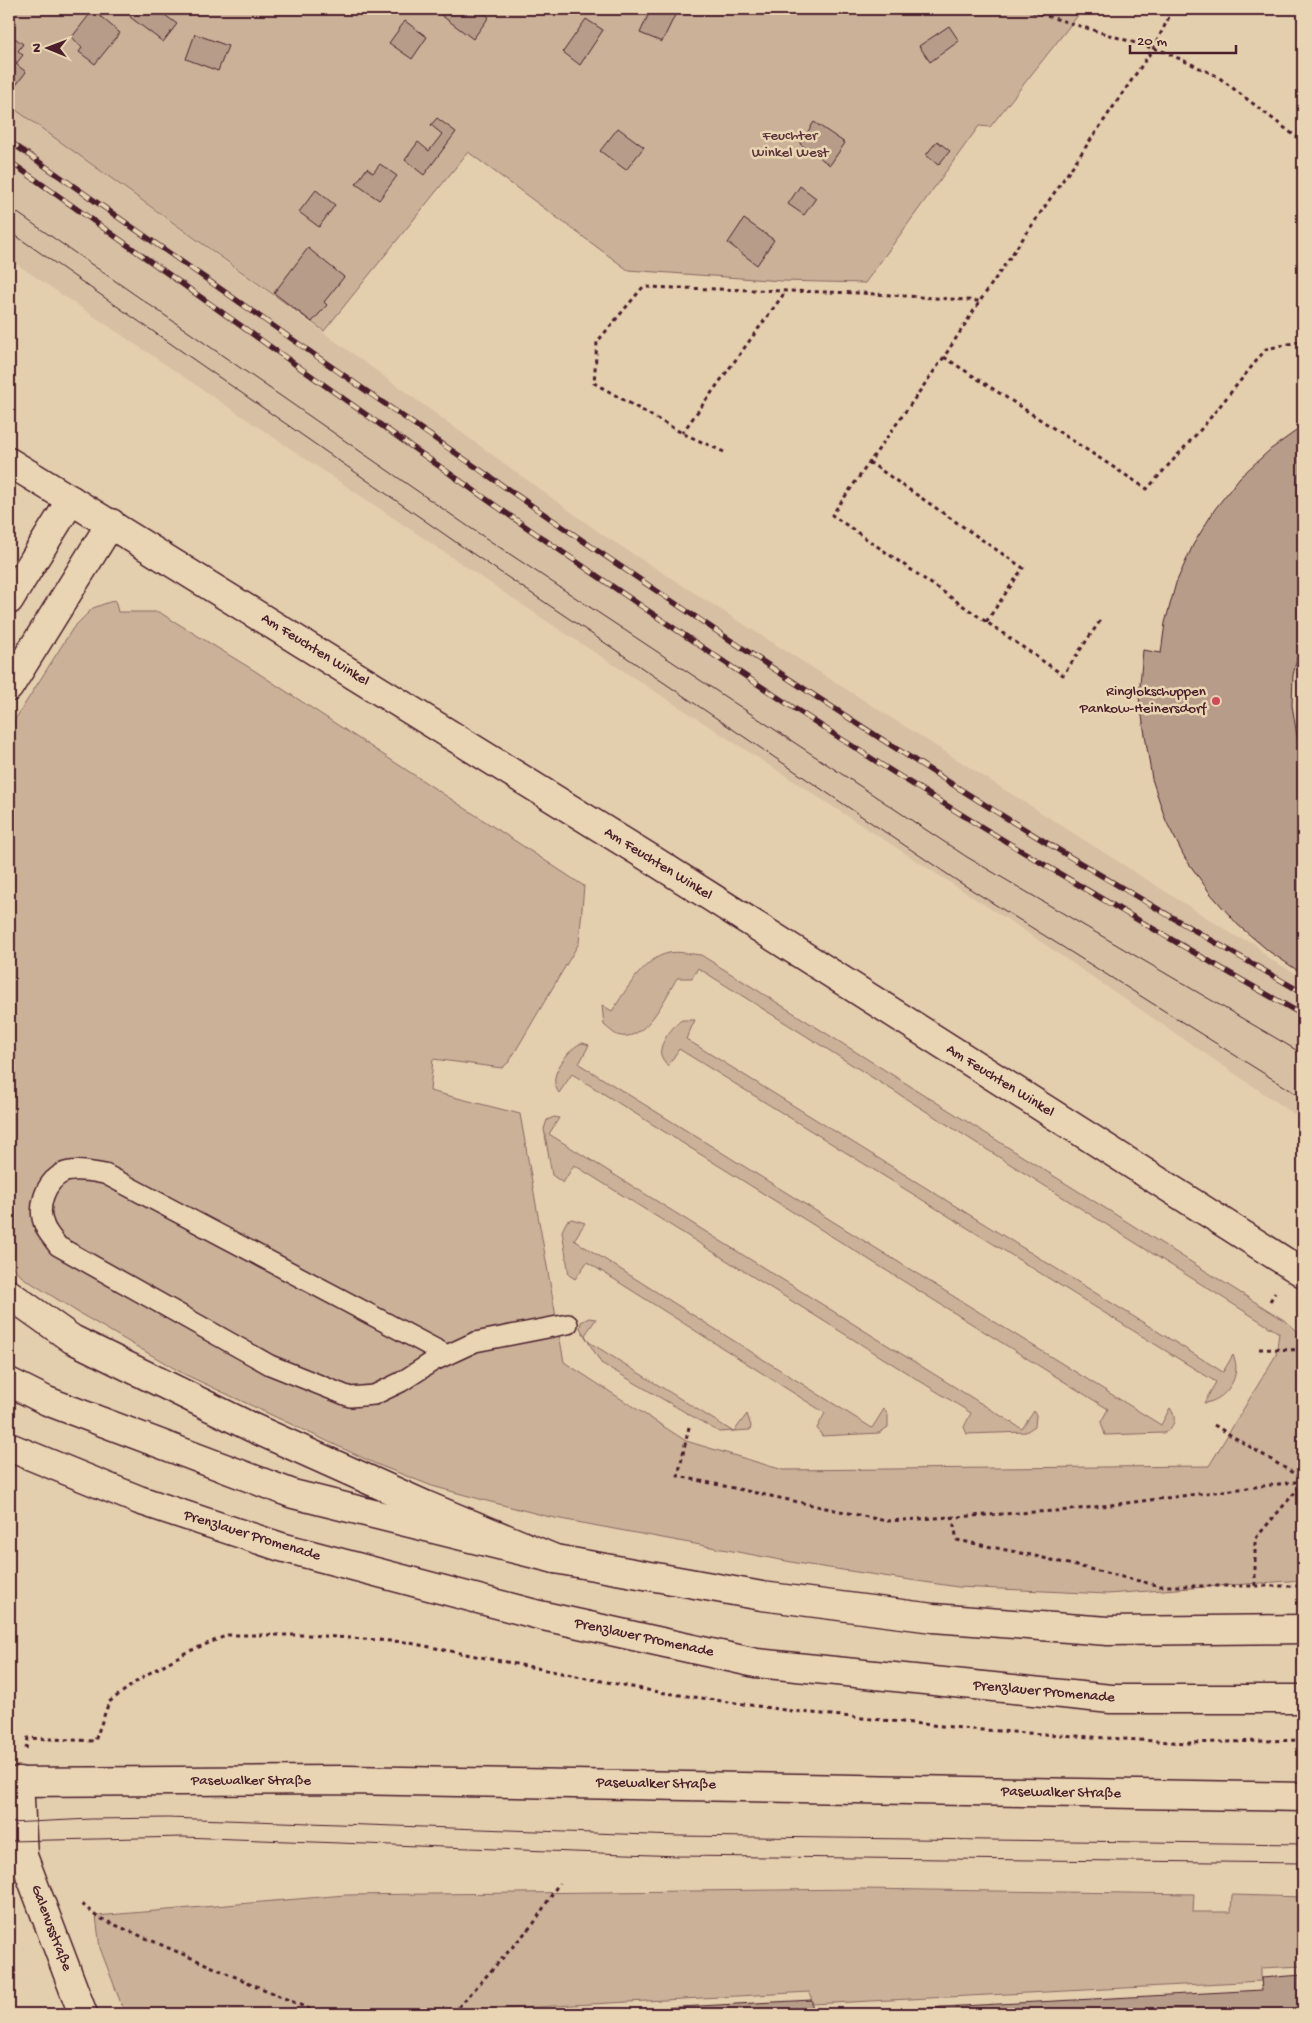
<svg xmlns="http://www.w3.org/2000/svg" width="1312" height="2023" font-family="'Gochi Hand',sans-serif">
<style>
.built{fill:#d6bfa3}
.green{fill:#cab198;stroke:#8a6862}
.building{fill:#b79d89;stroke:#4a1f2b}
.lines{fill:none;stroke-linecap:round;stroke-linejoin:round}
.service-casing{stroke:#4a1f2b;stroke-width:22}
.minor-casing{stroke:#4a1f2b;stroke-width:31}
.secondary-casing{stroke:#4a1f2b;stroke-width:31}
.primary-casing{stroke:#4a1f2b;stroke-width:31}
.motorway-casing{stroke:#4a1f2b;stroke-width:31}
.path{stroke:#4a1f2b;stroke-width:3;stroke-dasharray:4 4;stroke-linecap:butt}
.service{stroke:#e9d5b3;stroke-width:19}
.minor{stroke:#e9d5b3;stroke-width:28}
.secondary{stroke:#e9d5b3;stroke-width:28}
.primary{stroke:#e9d5b3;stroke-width:28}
.motorway{stroke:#e9d5b3;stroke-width:28}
.tram{stroke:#4a1f2b;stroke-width:1}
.rail-casing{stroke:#4a1f2b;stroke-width:5.5}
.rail{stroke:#e9d5b3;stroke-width:4;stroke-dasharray:11;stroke-linecap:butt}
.poi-dot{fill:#d1495b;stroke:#e9d5b3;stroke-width:2}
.labels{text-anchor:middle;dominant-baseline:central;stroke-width:5;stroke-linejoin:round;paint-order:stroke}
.park-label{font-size:15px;fill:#5d353b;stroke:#e9d5b3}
.street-label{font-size:15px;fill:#4a1f2b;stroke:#e9d5b3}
.poi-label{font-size:15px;fill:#4a1f2b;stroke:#e9d5b3;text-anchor:end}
</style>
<rect width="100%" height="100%" fill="#e3ceae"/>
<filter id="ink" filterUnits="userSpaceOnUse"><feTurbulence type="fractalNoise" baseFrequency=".02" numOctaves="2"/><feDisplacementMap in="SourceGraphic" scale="10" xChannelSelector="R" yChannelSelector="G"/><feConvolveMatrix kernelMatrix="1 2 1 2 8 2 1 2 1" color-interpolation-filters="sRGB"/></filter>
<g filter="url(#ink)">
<path class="built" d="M9 105 603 535 1237 937 1254 943 1269 959 1303 977V1120L1022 929 551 624 9 259Z"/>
<path class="green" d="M9 9H1083L990 127 979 126 865 283 782 281 628 270 468 152 324 331 9 105Z
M115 600 118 612H159L255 671 584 886 579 943 509 1062 502 1068 433 1059 430 1091 520 1114 564 1362 686 1441 783 1470 1209 1466 1276 1355 1279 1333 698 968 692 978H677C666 996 645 1045 617 1035 613 1033 608 1028 604 1025L602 1005 612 1011C626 991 643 958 669 953 679 951 691 954 701 955L1287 1322 1303 1336V1580L1107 1594 958 1587 802 1564 550 1517 487 1501 432 1486 376 1464 184 1374 79 1313 22 1277 9 1263V729L73 628 93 608Z
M682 1020H695L686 1039 1223 1372 1233 1355C1243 1375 1226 1401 1204 1403L1216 1382 679 1049 668 1066C666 1063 662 1059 661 1055 658 1045 673 1025 682 1020Z
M583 1043 589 1045 579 1064 1161 1425 1170 1408C1178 1419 1174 1427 1164 1433L1105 1435 1101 1422 1108 1409 572 1074 559 1093C556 1089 554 1084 555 1078 556 1067 573 1044 583 1043Z
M554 1117 559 1118 549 1134 1022 1429 1034 1411 1036 1415 1035 1426 1026 1432 967 1434 964 1427 971 1413 574 1165 563 1183 552 1175 544 1129 547 1120Z
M572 1219 585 1223 574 1240 872 1428 884 1409 888 1415V1427L879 1433 822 1436 817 1428 825 1413 587 1262 575 1279 569 1275 562 1231 567 1221Z
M589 1318 596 1319 585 1335 589 1342 732 1431 735 1430 747 1414 751 1426 750 1430 719 1432 601 1363 580 1328 581 1322Z
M863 1889 1194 1894 1193 1912H1231L1232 1895 1303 1897V1966L1261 1968V1981L812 2004 810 1992 464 2011V2014H125L100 1948 96 1916 345 1895Z"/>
<path class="building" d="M136 9H157L177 24 163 42 130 17Z
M439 9H478L489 17 473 39 437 12Z
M651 9H666L676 13 662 42 640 33Z
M93 10 120 33 95 64 79 52 82 48 72 37Z
M586 19 603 30 580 65 563 52Z
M405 21 427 37 412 59 389 43Z
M949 26 959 41 930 62 919 46Z
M195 34 228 46 218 71 186 59Z
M12 36 23 44 18 51 23 55 16 64 26 72 14 88 9 84V39Z
M437 118 456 132 424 175 405 160 418 142 429 151 442 134 431 125Z
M814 122 845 143 830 165 800 144Z
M618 128 644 147 626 170 600 151Z
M937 141 950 151 938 165 926 155Z
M380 164 397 176 379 200 356 184 367 168 373 173Z
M800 186 816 198 804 215 788 204Z
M316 190 335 205 319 227 299 212Z
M744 219 774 240 757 265 728 243Z
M308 248 344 277 324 302 327 305 312 322 274 293Z
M1303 426V633L1293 675 1292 705 1297 736 1303 756V974L1270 952 1238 925 1210 893 1185 858 1166 821 1152 779 1139 697 1143 650 1161 653 1165 623 1176 583 1193 545 1215 509 1240 477 1271 449Z
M1303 1975V2014H549L812 2000V2014L1262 1990 1261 1978Z"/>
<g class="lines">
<g class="service-casing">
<path id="service" d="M447 1355 105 1174C93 1172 75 1168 63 1173 45 1182 36 1208 45 1227 48 1234 54 1240 58 1246L270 1365 350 1397 374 1395 401 1382 432 1362 475 1342 568 1324"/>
</g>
<g class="minor-casing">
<path id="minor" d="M9 462 71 500
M19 1781 23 1856 83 2014"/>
</g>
<g class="secondary-casing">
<path id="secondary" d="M71 500 648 857 1303 1273
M9 1782 346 1780 1303 1797"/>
</g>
<g class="primary-casing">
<path id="primary" d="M9 687 111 523
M9 1294 72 1339 251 1427 425 1505 555 1559 762 1596 933 1618 1108 1631 1303 1629
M9 1447 139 1500 281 1547 539 1615 756 1663 1111 1699H1303"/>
</g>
<g class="motorway-casing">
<path id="motorway" d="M9 600 71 500
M9 1382 47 1401 293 1494 555 1559"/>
</g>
<path class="path" d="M1024 9 1165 52 1217 76 1303 142
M944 357 1147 489 1202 428 1266 349 1303 341
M682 433 786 291
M724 452 682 433 594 383 597 342 643 287 861 293 980 301
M869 462 1023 568 986 622
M1100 621 1063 675 832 515 944 357 980 301 1153 49 1173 9
M1270 1301 1275 1293
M1259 1349 1303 1350
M1214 1425 1303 1479
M689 1427 678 1476 886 1521 1070 1510 1303 1481
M952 1516 957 1540 1031 1555 1160 1586H1303
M1255 1586V1539L1303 1483
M26 1749 28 1738 95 1741 109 1702 144 1676 185 1653 228 1635H309L405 1642 652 1691 792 1711 982 1730 1187 1743 1303 1740
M82 1904 97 1917 321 2014
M455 2014V2011L534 1923 559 1883"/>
<use href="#service" class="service"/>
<use href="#minor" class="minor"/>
<use href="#secondary" class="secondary"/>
<use href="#primary" class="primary"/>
<use href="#motorway" class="motorway"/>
<path class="tram" d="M9 207 469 527 967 857 1303 1054
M9 231 457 543 956 880 1303 1098
M9 1823 91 1819 168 1818 678 1836 1303 1844
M9 1841 183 1837 678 1856 1303 1863"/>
<g class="rail-casing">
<path id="rail" d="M9 141C335 368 658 601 995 811 1096 874 1200 934 1303 993
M9 161C295 363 579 571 874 760 1014 849 1159 933 1303 1015"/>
</g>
<use href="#rail" class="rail"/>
</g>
</g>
<circle class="poi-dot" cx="1216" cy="701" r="5"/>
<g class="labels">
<g class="park-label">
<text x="790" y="136">Feuchter<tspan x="790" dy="17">Winkel West</tspan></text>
</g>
<g class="street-label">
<text transform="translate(315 650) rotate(32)">Am Feuchten Winkel</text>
<text transform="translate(658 864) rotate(32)">Am Feuchten Winkel</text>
<text transform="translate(1000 1081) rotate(32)">Am Feuchten Winkel</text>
<text transform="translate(252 1536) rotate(17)">Prenzlauer Promenade</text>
<text transform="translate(644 1638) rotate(12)">Prenzlauer Promenade</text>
<text transform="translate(1044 1692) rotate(5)">Prenzlauer Promenade</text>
<text x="251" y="1781">Pasewalker Straße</text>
<text transform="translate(656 1784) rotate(1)">Pasewalker Straße</text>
<text transform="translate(1061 1793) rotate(1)">Pasewalker Straße</text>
<text transform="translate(51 1928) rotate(69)">Galenusstraße</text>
</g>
<g class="poi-label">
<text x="1206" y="692">Ringlokschuppen<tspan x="1206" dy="17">Pankow-Heinersdorf</tspan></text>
</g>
</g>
<rect width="1312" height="2023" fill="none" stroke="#e9d5b3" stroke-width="30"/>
<rect x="15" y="15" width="1282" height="1993" fill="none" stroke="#4a1f2b" stroke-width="2" filter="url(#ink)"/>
<g transform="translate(48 48) rotate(271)" stroke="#e9d5b3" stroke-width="4" paint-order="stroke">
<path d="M0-4L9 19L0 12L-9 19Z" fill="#4a1f2b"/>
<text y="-8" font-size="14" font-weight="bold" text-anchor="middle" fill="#4a1f2b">N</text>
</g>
<path d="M1130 45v8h106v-8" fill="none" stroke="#4a1f2b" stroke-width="2.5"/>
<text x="1137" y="45" font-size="15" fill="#4a1f2b" stroke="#e9d5b3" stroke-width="4" paint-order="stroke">20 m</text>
</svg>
